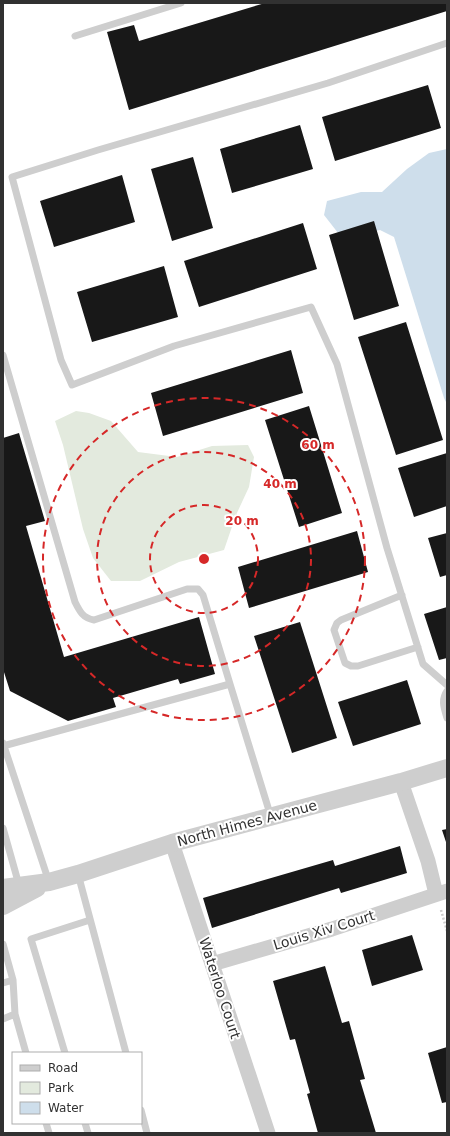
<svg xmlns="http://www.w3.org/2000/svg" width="450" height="1136" font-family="'DejaVu Sans',sans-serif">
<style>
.green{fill:#e3eade}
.water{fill:#cedeeb}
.building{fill:#181818}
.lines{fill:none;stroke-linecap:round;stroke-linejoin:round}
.path{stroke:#cbcbcb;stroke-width:2.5;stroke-dasharray:2 2;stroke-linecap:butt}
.service{stroke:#cecece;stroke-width:7}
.minor{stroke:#cecece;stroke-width:15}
.tertiary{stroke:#cecece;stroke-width:18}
.ring{fill:none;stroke:#d62828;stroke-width:2;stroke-dasharray:7 5}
.labels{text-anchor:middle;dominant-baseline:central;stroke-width:4;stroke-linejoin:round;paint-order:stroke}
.street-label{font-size:14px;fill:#313131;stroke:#fff}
.centre{fill:#d62828;stroke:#fff;stroke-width:2}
.ring-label{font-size:12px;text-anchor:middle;font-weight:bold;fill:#d62828;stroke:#fff;stroke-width:4;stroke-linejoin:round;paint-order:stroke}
</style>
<rect width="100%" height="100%" fill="#fff"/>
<path class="green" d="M76 411 89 413 111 421 138 452 177 457 212 446 248 445 254 457 249 487 236 515 224 550 179 562 140 581H111L93 558 83 529 63 445 55 421Z"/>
<path class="water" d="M447 149V404L444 398 394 237 380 230 342 238 324 215 327 201 361 192H382L407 169 429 153Z"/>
<path class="building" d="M265 3H447V11L129 110 107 32 134 25 139 41Z
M428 85 441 128 335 161 322 117Z
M300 125 313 169 232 193 220 149Z
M193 157 213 228 172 241 151 169Z
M122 175 135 222 54 247 40 201Z
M374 221 399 306 354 320 329 235Z
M303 223 317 269 199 307 184 261Z
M164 266 178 317 92 342 77 292Z
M406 322 443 440 396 455 358 337Z
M291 350 303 393 163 436 151 393Z
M309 406 342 513 299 527 265 420Z
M19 433 45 521 26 526 64 657 199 617 215 674 180 684 178 679 113 698 116 707 68 721 10 691 3 669V438Z
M447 453V506L414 517 398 468Z
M357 531 368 572 249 608 238 567Z
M447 533V575L440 577 428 538Z
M447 607V658L439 660 424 614Z
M300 622 337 738 292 753 254 636Z
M407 680 421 724 353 746 338 702Z
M447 829V845L442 830Z
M400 846 407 873 341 893 339 888 212 928 203 898 333 860 335 866Z
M412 935 423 970 372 986 362 950Z
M325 966 342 1023 349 1021 365 1079 360 1080 376 1133H318L307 1094 310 1093 295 1039 290 1040 273 981Z
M447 1047V1102L442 1103 428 1053Z"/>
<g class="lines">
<path class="path" d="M441 910 447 931"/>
<path class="service" d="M75 36 181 3
M447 43 328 83 98 150 12 177 61 360 72 385 174 346 311 307 337 364 387 548 423 664 447 685
M3 355 75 602C80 612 83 618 94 620L187 589H198L203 595 230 684
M402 595 341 620 337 623 334 630 345 663 351 666H358L418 647
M447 691C441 700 444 708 447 718
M3 743 49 882
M3 746 230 684 271 817
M3 828 19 885
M78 874 126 1053
M3 944 13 980 15 1014 3 1019
M3 983 13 980
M15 1014 26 1053
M65 1053 31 939 90 920
M141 1110 147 1133
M46 1123 49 1133
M85 1123 88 1133"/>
<path class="minor" d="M401 782 428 861 436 894
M172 843 268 1133
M212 964 332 929 447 891"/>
<path class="tertiary" d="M3 888 49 882 78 874 172 843 401 782 447 768
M3 906 37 888"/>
</g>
<g class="ring">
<circle cx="204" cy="559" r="54"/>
<circle cx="204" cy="559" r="107"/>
<circle cx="204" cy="559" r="161"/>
</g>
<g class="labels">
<g class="street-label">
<text transform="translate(247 823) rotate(-15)">North Himes Avenue</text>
<text transform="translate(324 930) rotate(-17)">Louis Xiv Court</text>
<text transform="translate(220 988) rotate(72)">Waterloo Court</text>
</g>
</g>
<circle cx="204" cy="559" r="6" class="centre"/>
<g class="ring-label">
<text x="318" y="449">60 m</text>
<text x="280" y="488">40 m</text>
<text x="242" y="525">20 m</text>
</g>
<rect width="450" height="1136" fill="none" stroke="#313131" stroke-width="8"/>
<rect x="12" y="1052" width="130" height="72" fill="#ffffff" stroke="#adadad"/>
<rect x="20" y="1065" width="20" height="6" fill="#cecece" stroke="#adadad"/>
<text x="48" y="1072" font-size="12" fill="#313131">Road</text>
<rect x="20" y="1082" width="20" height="12" fill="#e3eade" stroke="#adadad"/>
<text x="48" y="1092" font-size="12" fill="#313131">Park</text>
<rect x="20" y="1102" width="20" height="12" fill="#cedeeb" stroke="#adadad"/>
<text x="48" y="1112" font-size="12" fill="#313131">Water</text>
</svg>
